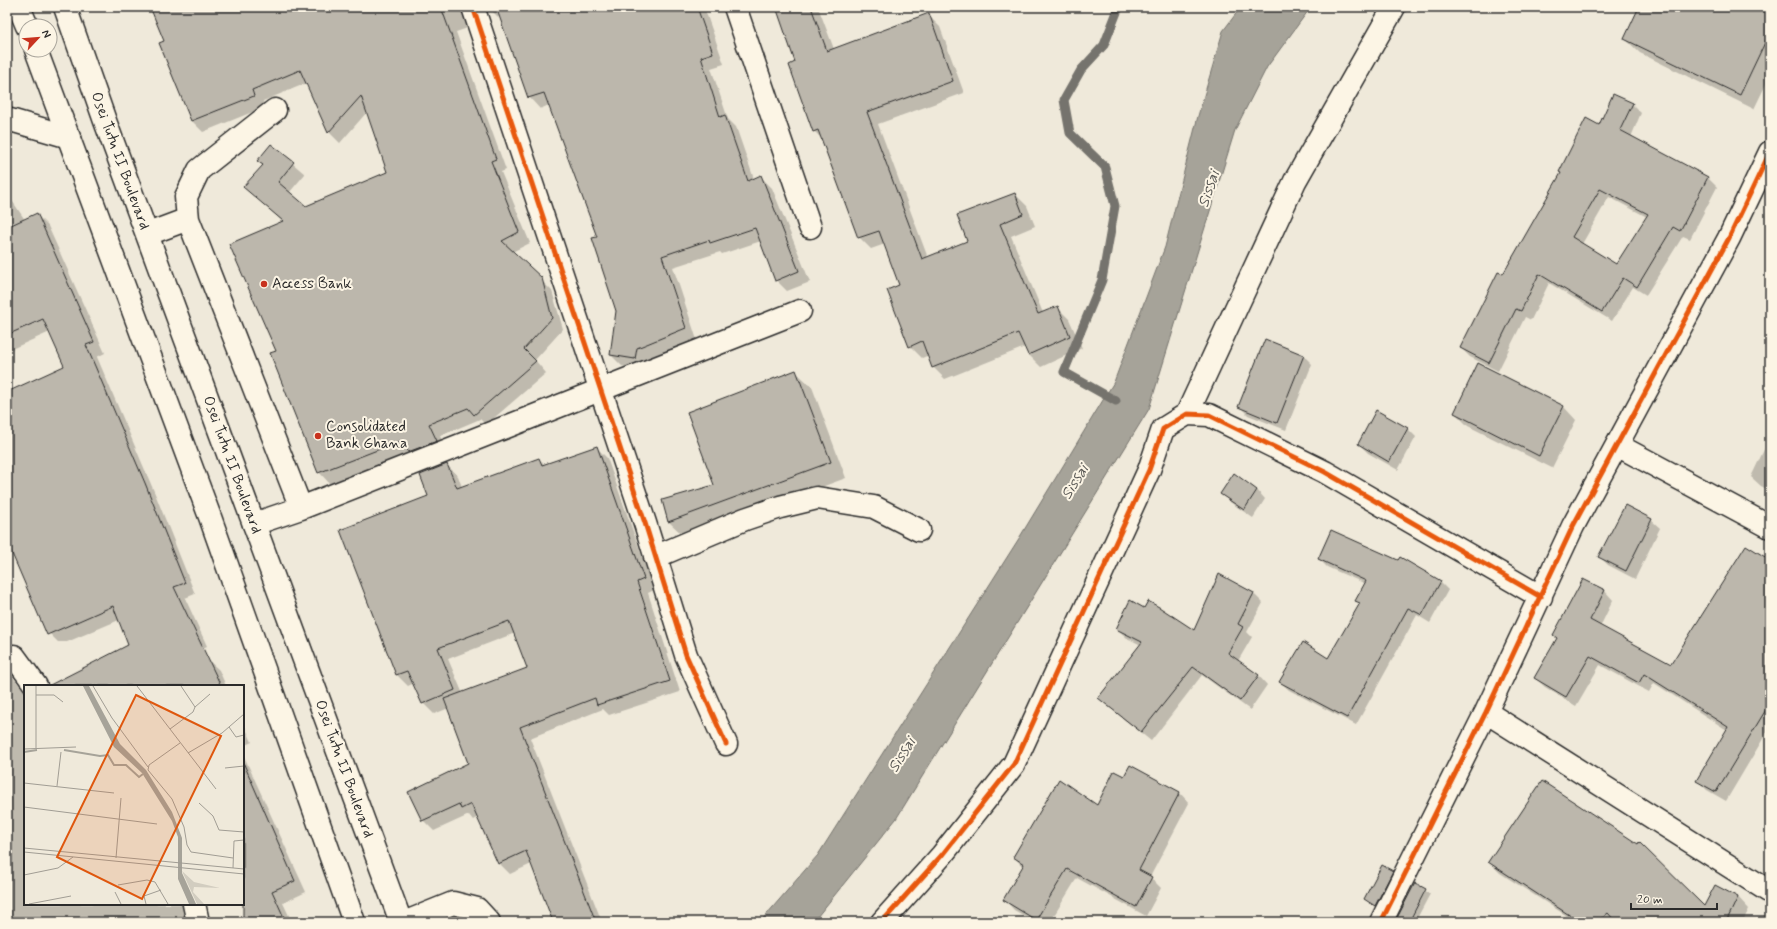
<svg xmlns="http://www.w3.org/2000/svg" width="1777" height="929" font-family="Mynerve,sans-serif">
<style>
.water{fill:#a6a399;stroke:#75736d}
.shadow{fill:#0003;fill-rule:evenodd}
.lines{fill:none;stroke-linecap:round;stroke-linejoin:round}
.stream{stroke:#75736d;stroke-width:9}
.building{fill:#bcb7ac;stroke:#2b2b2b;fill-rule:evenodd}
.minor-casing{stroke:#2b2b2b;stroke-width:25}
.major-casing{stroke:#2b2b2b;stroke-width:25}
.minor{stroke:#fcf5e5;stroke-width:22}
.major{stroke:#fcf5e5;stroke-width:22}
.cycleway-casing{stroke:#fcf5e5;stroke-width:8}
.cycleway{stroke:#e8590c;stroke-width:5}
.poi-dot{fill:#c8321e;stroke:#fcf5e5;stroke-width:1.5}
.labels{text-anchor:middle;dominant-baseline:central;stroke-width:4;stroke-linejoin:round;paint-order:stroke}
.street-label{font-size:15px;fill:#2b2b2b;stroke:#fcf5e5}
.poi-label{font-size:15px;fill:#2b2b2b;stroke:#fcf5e5;text-anchor:start}
.water-label{font-size:16px;font-style:italic;fill:#565552;stroke:#fcf5e5}
.inset-river{fill:none;stroke:#a6a399;stroke-width:2}
.inset-road{fill:none;stroke:#a19d94;stroke-width:1}
.view{fill:#df570e;fill-opacity:0.15;stroke:#df570e;stroke-width:2}
.inset-edge{fill:none;stroke:#2b2b2b;stroke-width:2}
</style>
<rect width="100%" height="100%" fill="#efe9da"/>
<filter id="ink" filterUnits="userSpaceOnUse"><feTurbulence type="fractalNoise" baseFrequency=".025" numOctaves="2"/><feDisplacementMap in="SourceGraphic" scale="8" xChannelSelector="R" yChannelSelector="G"/><feConvolveMatrix kernelMatrix="1 2 1 2 8 2 1 2 1" color-interpolation-filters="sRGB"/></filter>
<g filter="url(#ink)">
<path class="water" d="M1241 7H1311L1267 67 1235 130 1149 409 896 819 813 922H760L818 855 1018 540 1114 382 1165 247 1198 116 1223 31Z"/>
<path class="shadow" d="M147 7H479L473 26 456 32 506 170 501 172 530 243 512 252 552 291 563 329 535 360 546 373 486 425 480 419 440 436 447 452 420 462 410 452 330 484 319 472 277 351 283 222 245 187 264 166 258 161 271 145 305 174 289 193 305 207 388 173 367 112 340 143 329 132 307 83 263 101 265 107 203 132 192 121 165 41 152 9 150 10Z
M488 7H704L724 64 711 68 728 119 736 127 754 179 761 177 772 188 810 282 787 291 776 280 761 241 722 254 720 252 673 267 697 340 648 359 646 370 622 366 611 355 617 311 598 237 549 105 540 109 529 97 501 16 498 17Z
M777 7H818L834 49 928 15 940 27 964 93 878 124 928 258 969 241 1015 194 1027 206 1035 226 1011 236 1043 313 1057 307 1069 319 1082 348 1041 367 1029 355 1025 347 945 379 933 367 929 355 922 358 910 346 900 285 885 244 871 249 859 237 822 139 814 131 797 63Z
M1640 7H1758L1770 13V76L1754 109 1640 53 1625 39Z
M1632 104 1641 113 1631 137 1707 177 1717 187 1690 239 1683 236 1646 295 1633 287 1612 321 1549 283 1531 320 1525 317 1498 371 1470 357 1461 348 1503 275 1599 126ZM1609 197 1647 217 1617 265 1582 244Z
M7 193 25 220 37 215 48 226 105 353 97 357 156 496 195 594 185 598 207 646 148 675 119 620 67 642H58L47 631 15 557 7 550V383L13 390 65 367 50 332 7 351Z
M1303 355 1312 364 1286 430 1248 415 1240 407Z
M1479 364 1564 407 1576 420 1552 468 1468 426 1455 413Z
M796 372 812 387 846 478 685 537 669 522 664 501 716 486Z
M1377 412 1408 429 1416 437 1398 470 1368 453 1359 444Z
M1770 437V491L1761 486 1751 477Z
M596 447 607 458 654 590 648 593 680 692 609 715 603 709 530 738 602 922H554L542 859 510 874 499 863 478 817 473 820 469 815 434 831 423 820 470 764 449 708 434 714 423 703 414 683 408 686 397 675 429 497 447 465 458 476 462 487 539 459 545 465ZM515 633 528 669 463 694 448 659Z
M1257 490 1265 499 1253 518 1230 502 1222 494Z
M1651 520 1660 528 1635 579 1608 565 1600 557Z
M1319 559 1440 582 1448 590 1430 623 1417 615 1356 725 1289 690 1280 682 1329 659 1360 604 1357 600 1366 584 1327 567Z
M1770 561V727L1726 801 1707 790 1697 780 1727 730 1654 683 1649 692 1600 665 1576 706 1545 687 1535 678 1558 639 1554 635 1604 590 1613 600 1600 627 1671 666Z
M1220 575 1254 594 1263 603 1247 632 1252 637 1238 661 1258 675 1267 685 1250 710 1202 675 1151 741 1109 707 1100 698 1141 645 1127 638 1117 629 1144 609 1194 632Z
M207 659 219 670 226 686H168Z
M7 670 25 692V904H188L191 922H7Z
M243 722 252 742 243 746Z
M243 754 306 892 283 903 292 922H236L249 912 243 900Z
M1130 766 1180 793 1189 803 1150 877 1161 888 1146 916 1077 878 1050 922H1035L1014 910 1005 900 1023 867 1014 857 1097 806 1124 778Z
M1489 862 1705 908 1715 886 1738 897 1749 909 1744 919 1749 922H1560L1567 916 1500 873Z
M1392 871 1396 876 1379 909 1365 899Z
M1415 884 1430 894 1415 922H1402L1398 918Z"/>
<g class="lines">
<path class="stream" d="M1116 401 1064 372 1102 280 1115 206 1105 167 1070 133 1064 100 1081 70 1104 45 1119 7"/>
</g>
<path class="building" d="M150 7H441L496 159 491 161 519 232 502 241 542 278 552 318 524 349 536 361 474 415 468 408 429 424 437 441 408 452 403 440 318 473 270 353 276 351 229 244 283 221 243 187 263 165 257 161 271 144 294 162 278 182 306 206 387 172 361 96 328 133 300 70 252 90 254 96 191 121 159 43 164 41Z
M496 7H697L713 53 701 57 720 117 725 115 748 181 761 175 799 271 775 281 755 228 710 243 709 240 662 256 686 328 637 348 635 359 610 355 616 311 592 238 597 237 544 93 528 98Z
M776 7H811L827 51 929 13 953 81 867 112 922 259 967 241 957 215 1015 193 1023 214 1000 224 1038 314 1058 306 1070 336 1028 355 1018 333 932 368 922 341 909 347 887 290 899 285 879 231 858 238 818 130 813 132 789 65 795 62Z
M1639 7H1760L1770 12V32L1740 95 1624 39Z
M1613 94 1633 103 1620 130 1708 177 1680 231 1673 227 1637 287 1623 278 1602 312 1539 274 1521 311 1516 309 1489 363 1460 348 1498 272 1503 274 1561 173 1559 172 1586 118 1599 125ZM1600 189 1648 214 1616 264 1572 237Z
M37 213 94 342 86 345 145 483 185 583 174 587 221 686H48L128 645 113 606 47 635 7 542V392L64 366 43 319 7 335V227Z
M1265 339 1304 355 1277 423 1238 407Z
M1478 363 1564 406 1539 456 1454 413Z
M796 370 831 462 668 522 662 500 714 485 687 412Z
M1376 410 1408 428 1389 462 1358 444Z
M597 446 644 579 637 582 670 681 597 705 595 698 520 727 596 922H553L526 851 498 864 471 804 461 809 459 804 422 821 408 792 468 763 444 699 527 668 509 621 438 648 455 690 422 704 407 671 396 675 340 530 428 496 420 475 447 464 457 488 539 458 542 465Z
M1234 473 1257 490 1244 510 1220 494Z
M1625 505 1652 519 1626 571 1598 557Z
M1331 530 1398 560 1400 557 1441 581 1422 615 1408 608 1347 718 1279 682 1303 642 1328 658 1360 603 1355 601 1366 581 1318 559Z
M1746 545 1770 560V703L1716 792 1696 781 1728 727 1644 674 1639 683 1590 656 1566 697 1534 678 1557 638 1553 635 1583 579 1605 590 1590 620 1671 664Z
M1219 574 1254 593 1238 624 1243 627 1228 653 1259 675 1240 701 1193 667 1141 732 1098 698 1142 642 1116 629 1130 600 1144 608 1148 601 1159 607 1194 630Z
M243 762 295 881 272 891 286 922H243Z
M1130 765 1180 792 1139 870 1152 877 1136 907 1067 869 1036 920 1003 900 1024 864 1013 857 1059 779 1097 805 1114 771 1124 776Z
M1542 781 1638 844 1639 842 1704 906 1715 885 1738 897 1726 922H1616L1608 913 1597 922H1580L1488 862Z
M1382 865 1393 871 1375 906 1364 899Z
M1415 883 1426 889 1409 922H1403L1397 918Z"/>
<g class="lines">
<g class="minor-casing">
<path id="minor" d="M473 7 645 523 686 655 726 744
M735 7 810 227
M275 110 199 170 186 197 188 219 301 508
M7 119 69 137
M148 234 188 219
M1187 414 1295 181 1394 7
M1617 445 1770 527
M254 524 301 508 800 311
M655 557 745 519 780 507 817 498 874 507 919 530
M14 656 36 686
M1486 712 1770 892
M194 904 198 922
M406 922 453 903 477 909 489 922
M882 922 942 855 1014 764 1149 470 1163 429 1187 414 1209 415 1325 472 1541 597
M1381 922 1486 712 1573 526 1729 238 1770 152"/>
</g>
<g class="major-casing">
<path id="major" d="M19 7 27 26
M65 7 105 121 401 922
M36 50 210 517 354 922"/>
</g>
<use href="#minor" class="minor"/>
<use href="#major" class="major"/>
<g class="cycleway-casing">
<path id="cycleway" d="M473 7 645 523 686 655 726 744
M882 922 942 855 1014 764 1149 470 1163 429 1187 414 1209 415 1325 472 1541 597
M1381 922 1486 712 1573 526 1729 238 1770 152"/>
</g>
<use href="#cycleway" class="cycleway"/>
</g>
</g>
<g class="poi-dot">
<circle cx="264" cy="284" r="4"/>
<circle cx="318" cy="436" r="4"/>
</g>
<g class="labels">
<g class="street-label">
<text transform="translate(120 161) rotate(70)">Osei Tutu II Boulevard</text>
<text transform="translate(232 465) rotate(70)">Osei Tutu II Boulevard</text>
<text transform="translate(344 769) rotate(70)">Osei Tutu II Boulevard</text>
</g>
<g class="poi-label">
<text x="272" y="284">Access Bank</text>
<text x="326" y="427">Consolidated<tspan x="326" dy="17">Bank Ghana</tspan></text>
</g>
<g class="water-label">
<text transform="translate(1209 189) rotate(-71)">Sissai</text>
<text transform="translate(1075 482) rotate(-58)">Sissai</text>
<text transform="translate(902 755) rotate(-58)">Sissai</text>
</g>
</g>
<g transform="translate(24 685)">
<rect width="220" height="220" fill="#efe9da"/>
<path d="M158 186 170 197 196 203 170 202 169 207 180 219H173Z" fill="#d2cdc0"/>
<path d="M59 1H65L96 59 122 85 148 127 158 153V188L172 219H165L154 194V152L148 136 118 88 90 62Z" fill="#a6a399"/>
<path class="inset-river" d="M40 65 76 71 84 70 90 80H102L115 92 119 89M0 67 13 65"/>
<path class="inset-road" d="M12 1V63M69 1 88 33 124 82M113 1 192 104M12 10H30L39 17M171 22 186 9M205 42 212 52 220 50M146 44 169 27 171 22 157 1M156 58 125 80 124 85 148 114 160 142 163 160 167 167 209 173M0 64 52 62M164 68 198 48 220 29M201 83 220 81M0 98 90 108M33 101 37 67M175 118 189 131 195 145 220 147M0 122 133 139M0 163 220 184M0 167 220 189M92 173 97 113M209 183 210 156 220 155M0 190 34 183 49 172M94 200 123 195 131 197 144 219M91 207 97 219M5 219 47 211M122 219 120 211 137 205"/>
<path class="view" d="M112 10 197 51 118 214 33 172Z"/>
<rect width="220" height="220" class="inset-edge"/>
</g>
<rect width="1777" height="929" fill="none" stroke="#fcf5e5" stroke-width="24"/>
<rect x="12" y="12" width="1753" height="905" fill="none" stroke="#2b2b2b" stroke-width="1.5" filter="url(#ink)"/>
<g transform="translate(38 38) rotate(64)"><circle r="19" fill="#fcf5e5" stroke="#a8a49b"/>
<path d="M0-3L7 15L0 10L-7 15Z" fill="#c8321e"/>
<text y="-6" font-size="11" font-weight="bold" text-anchor="middle" fill="#2b2b2b">N</text>
</g>
<path d="M1631 903v6h86v-6" fill="none" stroke="#2b2b2b" stroke-width="2"/>
<text x="1637" y="903" font-size="12" fill="#2b2b2b" stroke="#fcf5e5" stroke-width="3" paint-order="stroke">20 m</text>
</svg>
